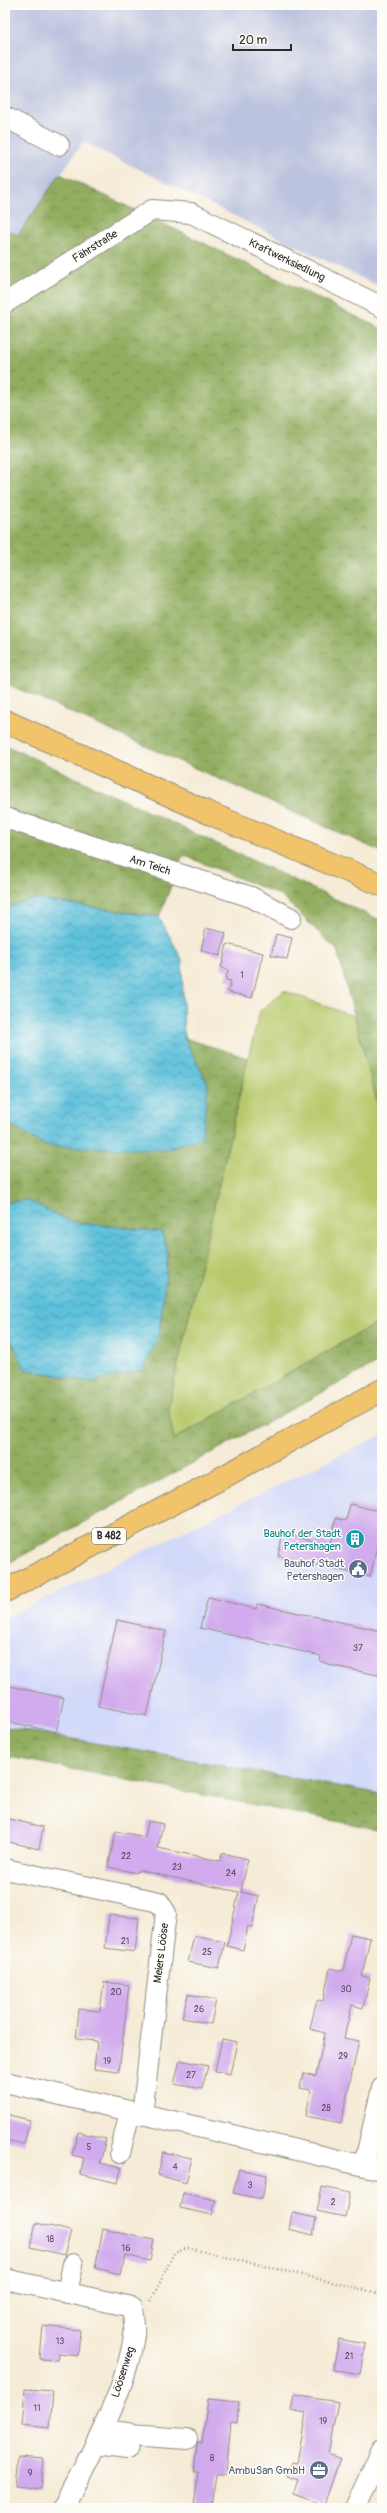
<svg xmlns="http://www.w3.org/2000/svg" width="387" height="2513" font-family="Pangolin,sans-serif">
<style>
.built{fill:#d3d9f9}
.industrial{fill:#bcc3de}
.grass{fill:#b8c96c;stroke:#727a4c}
.forest{fill:url(#forest-crowns);stroke:#5e6c46}
.water{fill:url(#water-waves);stroke:#447683}
.building{fill:#d1abed}
.lines{fill:none;stroke-linecap:round;stroke-linejoin:round}
.minor-casing{stroke:#908b80;stroke-width:22}
.major-casing{stroke:#908b80;stroke-width:24}
.path{stroke:#908b80;stroke-width:2.5;stroke-dasharray:1 3;stroke-linecap:butt}
.minor{stroke:#fff;stroke-width:20}
.major{stroke:#f1c36a;stroke-width:22}
.labels{text-anchor:middle;dominant-baseline:central;stroke-width:3;stroke-linejoin:round;paint-order:stroke}
.number-label{font-size:9px;fill:#544b5c}
.shield{fill:#fdfcf7;stroke:#6a6a68;stroke-width:1}
.shield-label{font-size:10px;font-weight:bold;fill:#2b2b2b}
.street-label{font-size:11px;fill:#2b2b2b;stroke:#fdfcf7}
.culture-label{font-size:11px;fill:#0d838f;stroke:#fdfcf7;text-anchor:end}
.service-label{font-size:11px;fill:#4e5e75;stroke:#fdfcf7;text-anchor:end}
</style>
<defs>
<pattern id="forest-crowns" width="20" height="18" patternUnits="userSpaceOnUse"><rect width="20" height="18" fill="#92ad60"/><path d="M2 6a3 3 0 1 1 6 0M12 15a3 3 0 1 1 6 0" fill="none" stroke="#778d4f"/></pattern>
<pattern id="water-waves" width="16" height="10" patternUnits="userSpaceOnUse"><rect width="16" height="10" fill="#5dc1db"/><path d="M0 5q4-4 8 0t8 0" fill="none" stroke="#4d9db2"/></pattern>
</defs>
<rect width="100%" height="100%" fill="#fdfcf7"/>
<filter id="ink" filterUnits="userSpaceOnUse"><feTurbulence type="fractalNoise" baseFrequency=".025" numOctaves="2"/><feDisplacementMap in="SourceGraphic" scale="8" xChannelSelector="R" yChannelSelector="G"/><feConvolveMatrix kernelMatrix="1 2 1 2 8 2 1 2 1" color-interpolation-filters="sRGB"/></filter>
<filter id="wash" filterUnits="userSpaceOnUse"><feTurbulence type="fractalNoise" baseFrequency=".012" numOctaves="4" result="noise"/><feDisplacementMap in="SourceGraphic" scale="16" xChannelSelector="R" yChannelSelector="G"/><feGaussianBlur stdDeviation="0.9" result="paint"/><feColorMatrix in="noise" values="0 0 0 0 0 0 0 0 0 0 0 0 0 0 0 0 0 1.4 0 .05"/><feComposite in="paint" operator="in"/></filter>
<g filter="url(#wash)">
<rect width="100%" height="100%" fill="#f5ebd6"/>
<path class="built" d="M382 1435V1794L5 1727V1618Z"/>
<path class="industrial" d="M5 5H382V288L83 142 18 235 5 229Z"/>
<path class="grass" d="M284 991 356 1017 382 1121V1320L174 1439 168 1408 248 1058 260 1011Z"/>
<path class="forest" d="M60 174 382 329V852L5 683V229L18 235Z
M5 745 382 921V1121L337 950 280 895 183 855 159 917 35 899 5 908Z
M184 1038 248 1058 168 1408 174 1439 382 1320V1360L5 1565V1327L25 1369 159 1335 168 1255 162 1232 72 1222 27 1200 5 1203V1122L46 1146 208 1084Z
M5 1727 382 1794V1830L5 1756Z"/>
<path class="water" d="M35 899 159 917 182 959 184 1038 208 1084 202 1137 166 1150 46 1146 5 1122V908Z
M27 1200 72 1222 162 1232 168 1255 159 1335 143 1370 91 1382 25 1369 5 1327V1203Z"/>
<g id="blocks">
<path class="building" d="M206 928 226 933 220 956 201 950Z
M276 934 292 938 287 959 271 955Z
M227 944 263 953 252 998 228 992 231 981 226 980 228 970 221 968Z
M350 1504 382 1512V1526L370 1577 278 1556 283 1533 330 1544 336 1518 346 1521Z
M208 1597 256 1609 257 1604 382 1631V1676L330 1665 320 1661 321 1656 200 1628Z
M117 1620 166 1631 147 1716 98 1706Z
M5 1685 64 1698 56 1732 5 1721Z
M5 1818 43 1827 39 1849 5 1841Z
M148 1821 163 1824 158 1848 220 1861 222 1853 248 1859 241 1892 259 1896 252 1927 248 1926 243 1950 227 1946 239 1892 138 1870 137 1873 108 1867 116 1831 145 1837Z
M109 1915 139 1918 135 1952 105 1948Z
M351 1934 370 1938 362 1976 370 1978 363 2008 352 2005 344 2038 359 2041 341 2123 306 2116 311 2090 300 2088 303 2073 316 2076 325 2033 310 2029 316 2003 318 2000 323 2001 330 1968 343 1971Z
M194 1936 225 1942 219 1968 188 1962Z
M104 1982 129 1985 119 2072 94 2069 97 2041 76 2039 79 2009 100 2011Z
M188 1994 216 2000 211 2024 182 2018Z
M222 2039 237 2042 230 2074 215 2071Z
M180 2060 208 2066 202 2089 174 2084Z
M5 2114 30 2120 24 2144 5 2140Z
M78 2132 106 2139 100 2163 121 2168 118 2183 80 2174 84 2158 72 2155Z
M163 2152 192 2158 186 2183 158 2175Z
M239 2169 267 2175 262 2199 233 2193Z
M322 2187 350 2193 345 2217 317 2211Z
M183 2193 216 2200 212 2215 180 2208Z
M292 2213 316 2218 313 2235 289 2229Z
M36 2223 71 2231 64 2255 30 2247Z
M103 2229 154 2240 150 2261 125 2255 121 2274 95 2268Z
M43 2326 80 2330 78 2355 58 2353 57 2360 40 2359Z
M339 2339 365 2344 360 2374 333 2369Z
M25 2389 53 2391 50 2428 22 2425Z
M294 2395 338 2402 328 2454 340 2458 324 2505 293 2494 298 2480 287 2476 292 2462 297 2463 306 2413 291 2410Z
M208 2399 239 2402 237 2423 231 2422 226 2474H216L212 2508H194L198 2472H194L197 2445 198 2442H202Z
M19 2457 44 2459 41 2489 16 2486Z"/>
</g>
</g>
<g filter="url(#ink)">
<use href="#blocks" fill-opacity="0" stroke="#908b80" stroke-width="1"/>
<g class="lines">
<g class="minor-casing">
<path id="minor" d="M5 117 59 145
M5 303 152 210 191 213 382 307
M5 818 251 897 291 918
M5 1869 159 1902 166 1913 142 2115
M5 2082 382 2170
M120 2153 130 2112
M364 2165 382 2088
M5 2279 132 2307C133 2316 135 2326 134 2335 126 2393 89 2456 63 2508
M67 2293 73 2264
M129 2435 187 2439
M95 2445 127 2449 130 2438 128 2433 102 2430
M355 2508 382 2449"/>
</g>
<g class="major-casing">
<path id="major" d="M5 721 211 814 382 885
M5 1591 214 1482 382 1390"/>
</g>
<path class="path" d="M151 2301 174 2253 188 2248 382 2294"/>
<use href="#minor" class="minor"/>
<use href="#major" class="major"/>
</g>
</g>
<defs>
<g id="building-disc" transform="scale(1)"><circle r="9.5" fill="#0f9aa8" stroke="#fdfcf7"/><path d="M-4-6H4V6H1V3H-1V6H-4ZM-2.5-4.3h1.7v1.8h-1.7ZM.8-4.3h1.7v1.8H.8ZM-2.5-1h1.7V.8h-1.7ZM.8-1h1.7V.8H.8Z" fill="#fff"/></g>
<g id="civic-disc" transform="scale(1)"><circle r="9.5" fill="#5c6f8a" stroke="#fdfcf7"/><path d="M-.6-6.5H3V-4.5H.6V-3L4-1V1h2V6H-6V1h2V-1L-.6-3ZM-1.2 2.5V6h2.4V2.5Z" fill="#fff"/></g>
<g id="office-disc" transform="scale(1)"><circle r="9.5" fill="#5c6f8a" stroke="#fdfcf7"/><path d="M-6-3h4V-5.5h4V-3h4V5H-6ZM-1-4.5V-3h2v-1.5ZM-6 0V1H6V0Z" fill="#fff"/></g>
</defs>
<g fill-rule="evenodd">
<use href="#building-disc" x="355" y="1539"/>
<use href="#civic-disc" x="358" y="1569"/>
<use href="#office-disc" x="319" y="2470"/>
</g>
<g class="labels">
<g class="number-label">
<text x="242" y="975">1</text>
<text x="358" y="1648">37</text>
<text x="126" y="1856">22</text>
<text x="177" y="1867">23</text>
<text x="231" y="1873">24</text>
<text x="125" y="1941">21</text>
<text x="207" y="1952">25</text>
<text x="346" y="1989">30</text>
<text x="116" y="1992">20</text>
<text x="199" y="2009">26</text>
<text x="343" y="2056">29</text>
<text x="107" y="2061">19</text>
<text x="191" y="2075">27</text>
<text x="326" y="2108">28</text>
<text x="89" y="2147">5</text>
<text x="175" y="2167">4</text>
<text x="250" y="2185">3</text>
<text x="333" y="2202">2</text>
<text x="50" y="2239">18</text>
<text x="126" y="2248">16</text>
<text x="60" y="2341">13</text>
<text x="349" y="2356">21</text>
<text x="37" y="2408">11</text>
<text x="323" y="2421">19</text>
<text x="212" y="2458">8</text>
<text x="30" y="2473">9</text>
</g>
<rect class="shield" x="92" y="1528" width="34" height="16" rx="3"/>
<g class="shield-label">
<text x="109" y="1536">B 482</text>
</g>
<g class="street-label">
<text transform="translate(95 246) rotate(-32)">Fährstraße</text>
<text transform="translate(287 260) rotate(26)">Kraftwerksiedlung</text>
<text transform="translate(150 865) rotate(18)">Am Teich</text>
<text transform="translate(161 1953) rotate(-83)">Meiers Lööse</text>
<text transform="translate(123 2372) rotate(-72)">Löösenweg</text>
</g>
<g class="culture-label">
<text x="341" y="1533">Bauhof der Stadt<tspan x="341" dy="13">Petershagen</tspan></text>
</g>
<g class="service-label">
<text x="344" y="1563">Bauhof Stadt<tspan x="344" dy="13">Petershagen</tspan></text>
<text x="305" y="2470">AmbuSan GmbH</text>
</g>
</g>
<rect width="387" height="2513" fill="none" stroke="#fdfcf7" stroke-width="20"/>
<path d="M233 44v6h58v-6" fill="none" stroke="#2b2b2b" stroke-width="2"/>
<text x="239" y="44" font-size="12" fill="#2b2b2b" stroke="#fdfcf7" stroke-width="3" paint-order="stroke">20 m</text>
</svg>
